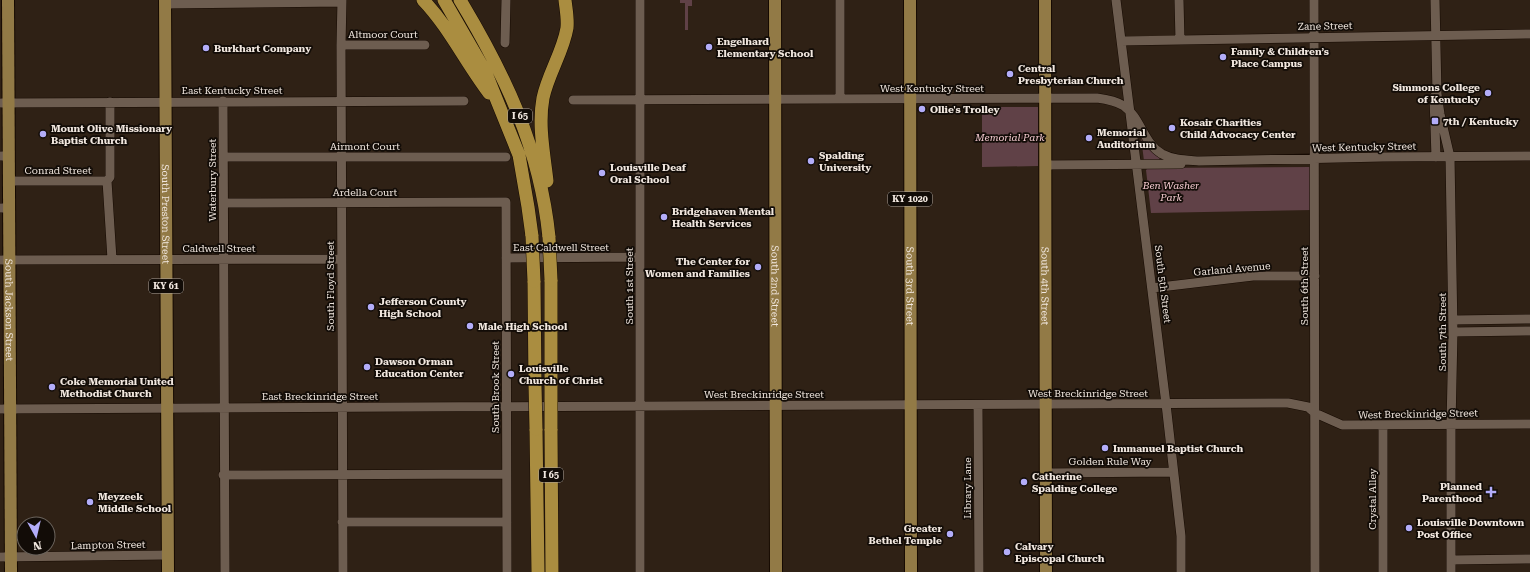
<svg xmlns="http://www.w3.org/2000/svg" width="1530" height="572" font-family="'Roboto Serif',serif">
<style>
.green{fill:#604147}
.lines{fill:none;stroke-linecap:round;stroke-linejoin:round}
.minor-casing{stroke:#160a02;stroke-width:10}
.major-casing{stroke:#160a02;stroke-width:14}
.highway-casing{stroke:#160a02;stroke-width:14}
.minor{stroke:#6d5d50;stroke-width:9}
.major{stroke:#927a46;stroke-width:12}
.highway{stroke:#aa8d40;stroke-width:13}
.highway-bridge-casing{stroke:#160a02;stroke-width:14;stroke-linecap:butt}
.highway-bridge{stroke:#aa8d40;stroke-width:13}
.poi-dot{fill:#b3adf9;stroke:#120c07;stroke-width:1.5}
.labels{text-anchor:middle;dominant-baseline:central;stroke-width:3.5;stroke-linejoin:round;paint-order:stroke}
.shield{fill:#120c07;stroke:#aea59e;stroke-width:1}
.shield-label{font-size:9px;font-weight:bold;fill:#f1e7df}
.street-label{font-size:10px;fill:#f1e7df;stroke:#120c07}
.poi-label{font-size:10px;font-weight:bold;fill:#f1e7df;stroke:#120c07;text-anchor:start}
.park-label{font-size:10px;font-style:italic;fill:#f7ccd2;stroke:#120c07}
</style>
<rect width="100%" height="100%" fill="#2f2115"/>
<path class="green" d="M680 0H692V6H688V30H685V3H680Z
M982 107H1038V166L982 167Z
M1141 137 1160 156 1159 161H1144Z
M1311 167 1312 210 1151 213 1146 170 1148 168Z"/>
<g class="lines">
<g class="minor-casing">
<path id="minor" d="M342 0 341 45 343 572
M640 0V572
M1116 0 1166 404 1181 536V572
M1179 0 1180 40
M1314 0 1315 572
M1435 0 1437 94 1434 97 1436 157
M165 4 342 2
M1121 41 1530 34
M505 43 506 0
M341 45H425
M1437 94 1440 114 1450 157 1453 332 1451 425V572
M840 99V0
M573 100 1097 98C1105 99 1116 101 1124 106 1141 118 1143 143 1162 154 1173 160 1186 160 1199 161L1383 157 1530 156
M223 101 225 572
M110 102V177L107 181 112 259
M0 103 464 101
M0 156H9
M223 157H506
M1045 165 1181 164
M9 181H107
M224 203 506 202 507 572
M0 208H9
M506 258 640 257
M0 260 341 259
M1152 288 1253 276H1315
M1453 320 1530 319
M1453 332 1530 331
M978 405 979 572
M0 409 1288 403 1308 407 1315 413 1342 425 1530 424
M1046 473 1173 472
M223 475 506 474
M342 522H507
M0 557 167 555
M1451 560 1530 559
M1383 572V426"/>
</g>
<g class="major-casing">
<g id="major">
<path id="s1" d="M8 0 11 572"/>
<path id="s2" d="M165 0 168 572"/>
<path id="s3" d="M775 0 776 572"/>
<path id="s4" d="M910 0 911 572"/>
<path id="s5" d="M1045 0 1046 572"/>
</g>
</g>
<g class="highway-casing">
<path id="highway" d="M423 0C449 27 466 63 489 93
M444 0 485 71 519 155 528 207 532 236
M460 0C505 75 540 148 549 237
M547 181C544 154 538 125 543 98 548 74 563 52 567 28 568 18 566 9 565 0
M534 281 535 385
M551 384V280
M536 429 538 572
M551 429 552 572"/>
</g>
<use href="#minor" class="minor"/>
<use href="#major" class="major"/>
<use href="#highway" class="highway"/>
<g class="highway-bridge-casing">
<path id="highway-bridge" d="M532 236 534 281
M549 237 551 280
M551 384V429
M535 385 536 429"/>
</g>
<use href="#highway-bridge" class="highway-bridge"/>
</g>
<g class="poi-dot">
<circle cx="709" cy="47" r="4"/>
<circle cx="206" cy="48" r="4"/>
<circle cx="1223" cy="57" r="4"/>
<circle cx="1010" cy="74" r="4"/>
<circle cx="1488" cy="93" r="4"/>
<circle cx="922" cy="109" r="4"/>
<rect x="1431" y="117" width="8" height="8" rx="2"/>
<circle cx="1172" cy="128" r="4"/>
<circle cx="43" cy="134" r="4"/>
<circle cx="1089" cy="138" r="4"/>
<circle cx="811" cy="161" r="4"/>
<circle cx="602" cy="173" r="4"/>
<circle cx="664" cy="217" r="4"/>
<circle cx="758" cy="267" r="4"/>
<circle cx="371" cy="307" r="4"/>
<circle cx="470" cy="326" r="4"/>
<circle cx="367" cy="367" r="4"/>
<circle cx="511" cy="374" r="4"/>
<circle cx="52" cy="387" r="4"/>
<circle cx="1105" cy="448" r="4"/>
<circle cx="1024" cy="482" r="4"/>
<path d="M1489 486h4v4h4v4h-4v4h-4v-4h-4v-4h4z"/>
<circle cx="90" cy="502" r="4"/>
<circle cx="1409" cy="528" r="4"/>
<circle cx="950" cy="534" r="4"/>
<circle cx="1007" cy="552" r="4"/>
</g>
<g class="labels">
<g class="shield">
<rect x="508" y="109" width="24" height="14" rx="3"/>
<rect x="888" y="192" width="44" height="14" rx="3"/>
<rect x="149" y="279" width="34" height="14" rx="3"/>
<rect x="539" y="468" width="24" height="14" rx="3"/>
</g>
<g class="shield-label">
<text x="520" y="116">I 65</text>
<text x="910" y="199">KY 1020</text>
<text x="166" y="286">KY 61</text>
<text x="551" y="475">I 65</text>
</g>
<g class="street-label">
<text transform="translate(1325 26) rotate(-1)">Zane Street</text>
<text x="383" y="34">Altmoor Court</text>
<text x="932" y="88">West Kentucky Street</text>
<text x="232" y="90">East Kentucky Street</text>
<text x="365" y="146">Airmont Court</text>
<text transform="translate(1364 147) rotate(-1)">West Kentucky Street</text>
<text x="58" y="170">Conrad Street</text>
<text transform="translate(212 180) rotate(-90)">Waterbury Street</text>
<text x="365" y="192">Ardella Court</text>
<text stroke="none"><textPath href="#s2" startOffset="214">South Preston Street</textPath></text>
<text x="561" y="247">East Caldwell Street</text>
<text x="219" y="248">Caldwell Street</text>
<text transform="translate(1232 269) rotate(-5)">Garland Avenue</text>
<text transform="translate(1163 284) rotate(83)">South 5th Street</text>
<text transform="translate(330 286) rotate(-90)">South Floyd Street</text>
<text transform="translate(629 286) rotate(-90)">South 1st Street</text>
<text stroke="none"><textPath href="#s3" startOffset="286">South 2nd Street</textPath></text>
<text stroke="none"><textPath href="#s4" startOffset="286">South 3rd Street</textPath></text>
<text stroke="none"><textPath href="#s5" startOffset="286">South 4th Street</textPath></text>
<text transform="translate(1304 286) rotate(-90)">South 6th Street</text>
<text stroke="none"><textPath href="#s1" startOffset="310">South Jackson Street</textPath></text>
<text transform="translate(1442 332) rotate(-90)">South 7th Street</text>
<text transform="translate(495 387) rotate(-90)">South Brook Street</text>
<text x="1088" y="393">West Breckinridge Street</text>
<text x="764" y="394">West Breckinridge Street</text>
<text x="320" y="396">East Breckinridge Street</text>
<text transform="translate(1418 414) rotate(-1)">West Breckinridge Street</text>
<text x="1110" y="461">Golden Rule Way</text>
<text transform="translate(967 488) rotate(-90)">Library Lane</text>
<text transform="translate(1372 499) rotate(-90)">Crystal Alley</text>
<text transform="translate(108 545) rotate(-1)">Lampton Street</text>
</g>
<g class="poi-label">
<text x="717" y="41">Engelhard<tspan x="717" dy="12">Elementary School</tspan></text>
<text x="214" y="48">Burkhart Company</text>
<text x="1231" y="51">Family &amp; Children’s<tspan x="1231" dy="12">Place Campus</tspan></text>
<text x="1018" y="68">Central<tspan x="1018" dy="12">Presbyterian Church</tspan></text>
<text x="1480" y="87" text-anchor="end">Simmons College<tspan x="1480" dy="12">of Kentucky</tspan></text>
<text x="930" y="109">Ollie's Trolley</text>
<text x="1443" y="121">7th / Kentucky</text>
<text x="1180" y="122">Kosair Charities<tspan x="1180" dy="12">Child Advocacy Center</tspan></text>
<text x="51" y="128">Mount Olive Missionary<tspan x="51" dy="12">Baptist Church</tspan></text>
<text x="1097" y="132">Memorial<tspan x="1097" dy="12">Auditorium</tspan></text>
<text x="819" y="155">Spalding<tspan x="819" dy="12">University</tspan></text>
<text x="610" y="167">Louisville Deaf<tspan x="610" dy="12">Oral School</tspan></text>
<text x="672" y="211">Bridgehaven Mental<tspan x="672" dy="12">Health Services</tspan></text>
<text x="750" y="261" text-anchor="end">The Center for<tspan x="750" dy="12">Women and Families</tspan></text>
<text x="379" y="301">Jefferson County<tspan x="379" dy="12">High School</tspan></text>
<text x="478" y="326">Male High School</text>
<text x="375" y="361">Dawson Orman<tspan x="375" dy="12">Education Center</tspan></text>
<text x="519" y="368">Louisville<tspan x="519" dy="12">Church of Christ</tspan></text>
<text x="60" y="381">Coke Memorial United<tspan x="60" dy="12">Methodist Church</tspan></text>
<text x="1113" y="448">Immanuel Baptist Church</text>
<text x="1032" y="476">Catherine<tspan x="1032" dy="12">Spalding College</tspan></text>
<text x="1482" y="486" text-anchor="end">Planned<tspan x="1482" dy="12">Parenthood</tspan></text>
<text x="98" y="496">Meyzeek<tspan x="98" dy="12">Middle School</tspan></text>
<text x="1417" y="522">Louisville Downtown<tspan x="1417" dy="12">Post Office</tspan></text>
<text x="942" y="528" text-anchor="end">Greater<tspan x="942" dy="12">Bethel Temple</tspan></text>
<text x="1015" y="546">Calvary<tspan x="1015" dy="12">Episcopal Church</tspan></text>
</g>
<g class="park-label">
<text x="1010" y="137">Memorial Park</text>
<text x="1171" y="185">Ben Washer<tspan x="1171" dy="12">Park</tspan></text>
</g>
</g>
<g transform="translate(36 536) rotate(172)"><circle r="19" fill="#120c07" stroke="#6b645d"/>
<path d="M0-3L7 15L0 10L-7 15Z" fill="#b3adf9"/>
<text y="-6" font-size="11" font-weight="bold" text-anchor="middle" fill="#f1e7df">N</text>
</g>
</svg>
